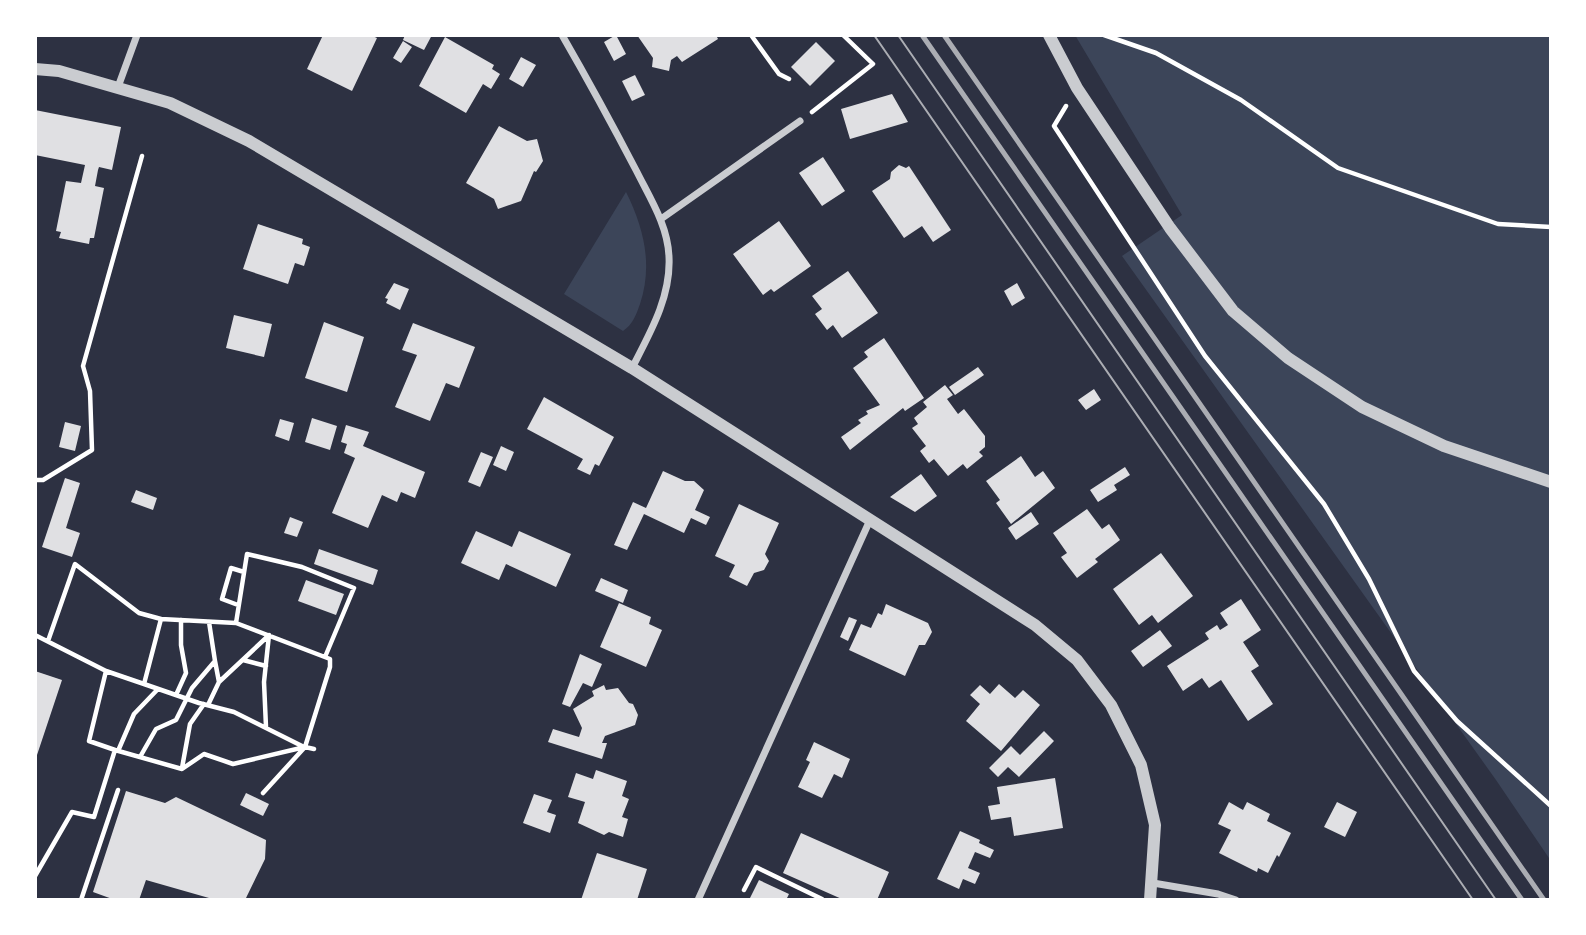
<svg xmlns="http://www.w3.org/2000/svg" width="1586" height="935" font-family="Poppins,sans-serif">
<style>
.green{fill:#3c4559}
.building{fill:#e0e0e3}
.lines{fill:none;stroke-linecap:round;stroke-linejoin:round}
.path{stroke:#fff;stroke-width:4.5}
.minor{stroke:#caccd0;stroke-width:7}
.tertiary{stroke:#caccd0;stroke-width:12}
.tram{stroke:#abadb3;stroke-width:2}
.rail{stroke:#abadb3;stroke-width:5}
</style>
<rect width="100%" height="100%" fill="#2d3142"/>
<path class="green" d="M1075 35H1551V861L1496 780 1122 256 1182 215Z
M626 192C644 228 653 265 640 304 636 315 633 324 623 331L564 294Z"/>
<path class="building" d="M323 35H370L377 38 352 91 307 69Z
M405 35H432L424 50 403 40Z
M616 35 626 54 614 61 604 42Z
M637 35H716L718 39 682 62 677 56 671 60 669 71 652 67 653 58Z
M445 37 494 65 492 69 500 74 491 89 483 84 466 113 419 86Z
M403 41 412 47 401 63 393 58Z
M816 42 835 61 810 86 791 67Z
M521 57 536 65 523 87 509 79Z
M635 75 645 95 632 101 622 81Z
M892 94 908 122 850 139 841 109Z
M35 110 121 127 112 170 99 167 98 170 95 186 104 188 94 238H90L89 244 59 238 61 232 56 231 66 181 81 183 85 165 35 155Z
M499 126 527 141 537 139 543 161 536 172 534 171 521 201 498 209 494 199 466 183Z
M823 157 845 191 822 206 799 173Z
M899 165 906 168 909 166 951 230 933 242 922 226 904 238 872 191 890 179 891 172Z
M779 221 811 266 774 292 771 289 763 295 733 254Z
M258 224 303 239 302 244 310 247 304 266 295 263 288 284 243 269Z
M848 271 878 313 842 338 833 325 827 330 815 314 822 309 812 296Z
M394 283 409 289 400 310 386 303 388 299 385 298Z
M1017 283 1025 298 1012 306 1004 291Z
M234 315 272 324 264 357 226 348Z
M324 322 364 337 347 392 305 378Z
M413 323 475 347 459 388 446 383 430 421 395 407 417 355 402 350Z
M884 338 924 398 905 411 903 408 850 450 841 437 861 423 858 420 868 414 866 411 880 405 853 368 868 357 864 352Z
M978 367 984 375 955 395 949 387Z
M945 385 953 395 947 399 958 414 964 409 985 436V447L979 452 983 456 967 469 963 464 948 476 934 459 929 463 920 451 926 446 912 428 918 424 914 418 927 407 923 402Z
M1094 389 1101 400 1086 410 1078 400Z
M544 397 614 437 599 466 595 464 590 475 577 469 583 459 527 429Z
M312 418 337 426 330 450 305 442Z
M280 419 294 423 289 441 275 436Z
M65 422 81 426 75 451 59 447Z
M346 425 369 432 363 446 425 472 415 498 401 492 397 502 382 495 368 528 332 513 355 458 344 453 347 444 341 442Z
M501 446 514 452 506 471 493 465Z
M481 452 493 457 480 487 468 482Z
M1021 456 1035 477 1043 471 1055 488 1011 524 996 503 1000 500 986 481Z
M1125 467 1130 475 1114 485 1117 490 1098 502 1090 490Z
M663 471 685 481H694L704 490 695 510 710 517 706 525 691 518 684 533 644 514 627 550 614 545 633 502 646 508Z
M921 474 937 496 915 512 890 497Z
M65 478 80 483 66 528 80 533 72 557 42 547Z
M136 490 157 498 153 510 131 502Z
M739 504 779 523 765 554 769 561 764 570 754 573 747 586 729 577 735 565 715 556Z
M1087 509 1102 529 1109 524 1120 540 1095 559 1098 562 1077 578 1061 557 1067 553 1053 533Z
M1031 512 1039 524 1016 540 1008 528Z
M290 517 303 522 297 537 284 533Z
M476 531 512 547 519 531 571 554 556 587 506 564 499 580 461 563Z
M319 549 378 570 373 585 314 564Z
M1161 553 1193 596 1158 623 1152 615 1139 625 1113 589Z
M601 578 628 590 623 603 595 591Z
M306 580 344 594 336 615 298 601Z
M1241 599 1261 630 1243 642 1259 666 1251 671 1273 704 1248 721 1221 680 1209 688 1202 678 1183 691 1167 666 1209 639 1205 633 1217 625 1220 630 1228 625 1220 613Z
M619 603 651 617 649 624 662 630 646 667 600 647Z
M886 604 928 623 932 632 925 645H919L905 676 849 650 861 624 871 628 878 613 882 615Z
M849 617 857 620 848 641 840 637Z
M1160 630 1172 646 1143 667 1131 651Z
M580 654 602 664 592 687 583 683 570 707 562 704Z
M35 671 62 680 35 761Z
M999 684 1015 698 1023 690 1040 705 1001 751 966 721 980 704 970 695 980 685 990 694Z
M604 685 606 690 618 688 629 703 633 704 638 715 635 725 605 736 602 743H607L602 759 548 742 553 729 579 737 582 728 573 709 594 696 592 691Z
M1044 731 1054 741 1019 777 1008 767 998 777 989 768 1011 746 1020 755Z
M814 742 850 759 842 778 834 774 822 798 798 787 810 762 806 760Z
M596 770 627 781 622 796 629 799 622 817 628 819 623 837 609 832 604 835 578 823 585 802 568 797 576 773 593 779Z
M1055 778 1063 828 1014 836 1011 817 991 820 988 806 1000 804 997 787Z
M126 791 165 803 176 797 266 840 265 859 246 898 242 900H216L146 880 139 900H115L93 892Z
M246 793 269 804 263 816 240 805Z
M534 794 552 800 547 812 556 815 550 833 523 823Z
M1229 802 1243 810 1247 802 1270 814 1267 821 1291 833 1279 857 1277 855 1268 873 1258 868 1257 872 1219 853 1231 830 1218 824Z
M1337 802 1357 812 1345 837 1324 827Z
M960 831 980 840 979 843 994 850 990 858 975 852 968 868 980 873 975 884 963 879 959 889 937 879Z
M801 833 889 872 877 900H844L783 873Z
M597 853 647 869 637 900H581Z
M759 880 789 894 786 900H749Z"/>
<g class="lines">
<path class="path" d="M751 35 779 74 789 79
M1104 35 1156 53 1241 100 1338 168 1498 224 1551 227
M1066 106 1054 126 1205 356 1324 504 1369 579 1414 671 1457 721 1551 806
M812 112 873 64 843 35
M35 480H43L92 450 90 391 83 366 142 156
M238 605 222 599 231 568 244 572
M236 623 247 554 302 567 354 588 325 657
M35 635 106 671 89 741 115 750 94 817 72 812 35 876
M48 641 75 564 139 613 161 619
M243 660 266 666
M106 671 144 684 161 619 236 623 330 659V667L305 747 263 793
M219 682 267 637
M144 684 199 703 234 712 304 747
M176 695 186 673 181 645V620
M208 705 219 682 215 661
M266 727 264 682 269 635
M115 750 182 769 204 754 233 764 305 747 314 749
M118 751 134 714 158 689
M140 757 156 729 176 720 192 688 215 661 209 622
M182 768 190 724 204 704
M744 890 756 867 822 899
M81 900 118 790"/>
<path class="minor" d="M562 35C588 80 613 126 637 172 650 198 668 226 669 257 671 297 650 333 632 368
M118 87 137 35
M661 219 800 121
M1153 883 1218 894 1236 900
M698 900 870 520"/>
<path class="tertiary" d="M1049 35 1077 88 1170 228 1233 311 1288 358 1362 407 1444 446 1551 482
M35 69 59 71 170 103 249 141 632 368 1035 625 1077 660 1111 705 1141 765 1155 825 1150 900"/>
<path class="tram" d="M874 35 1473 900
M898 35 1496 900"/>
<path class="rail" d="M922 35 1522 900
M944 35 1544 900"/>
</g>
<rect width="1586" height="935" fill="none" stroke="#ffffff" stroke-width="74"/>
</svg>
